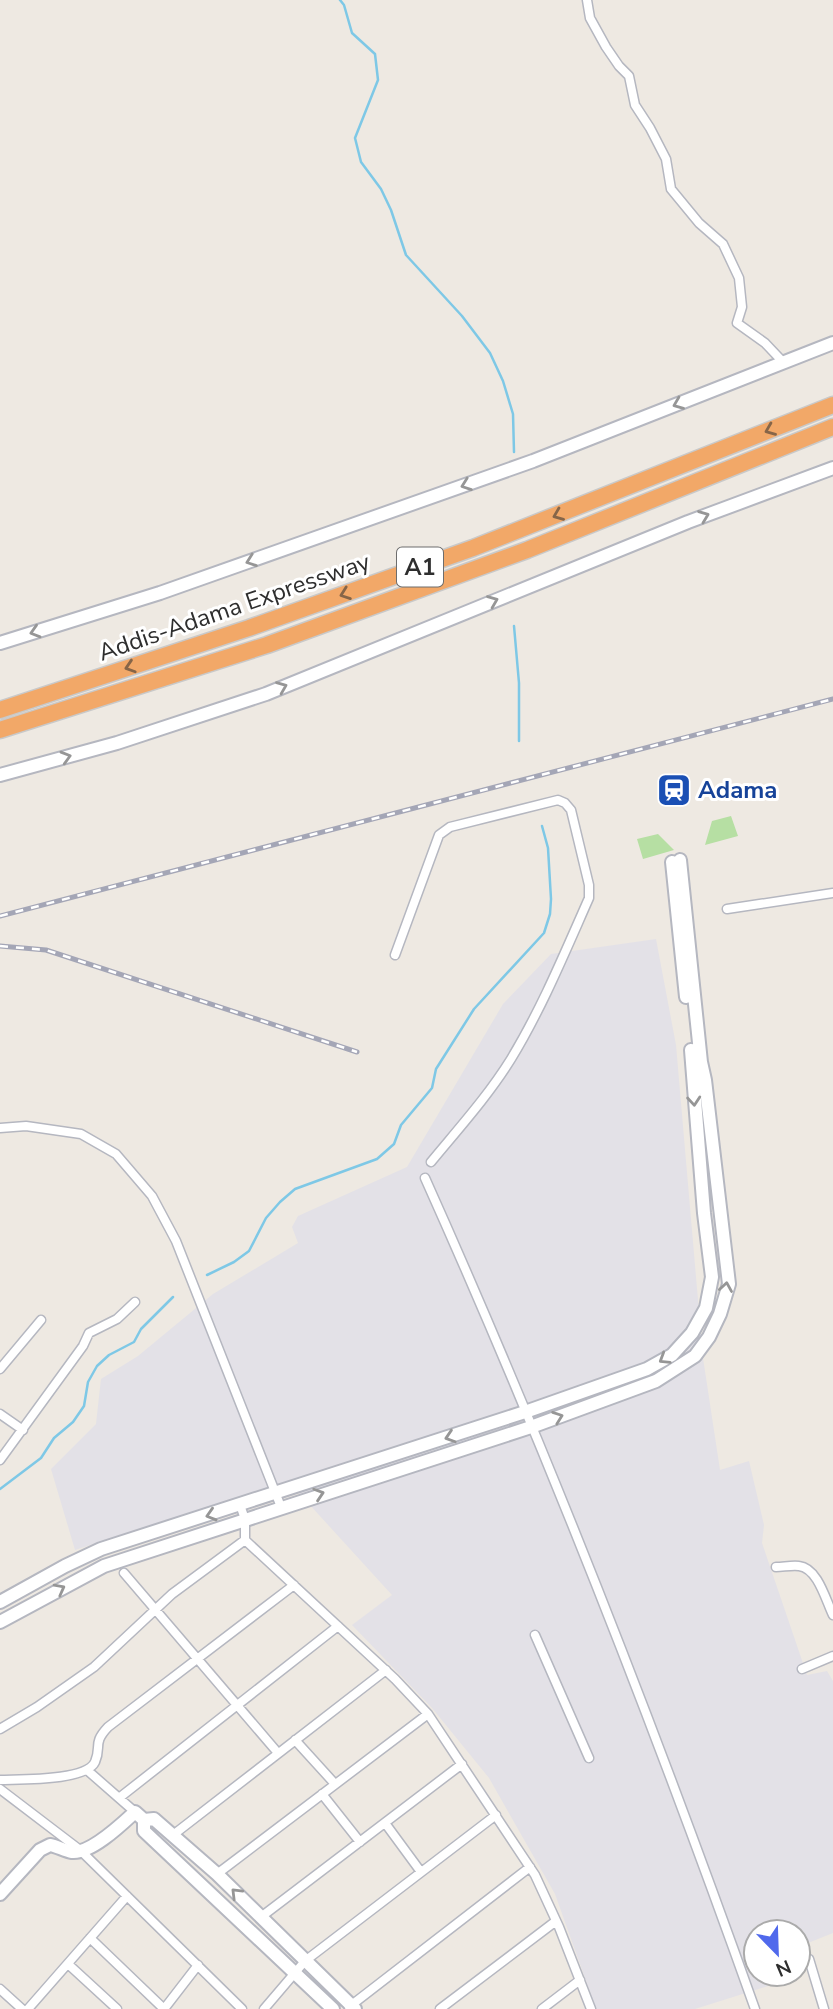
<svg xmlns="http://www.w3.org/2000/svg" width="833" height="2009" font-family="'Nunito Sans',sans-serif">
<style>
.industrial{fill:#e3e1e7}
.green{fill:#b6dfa3}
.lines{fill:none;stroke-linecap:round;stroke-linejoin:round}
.stream{stroke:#7ec8e6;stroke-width:2.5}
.street-casing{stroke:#b5b7c0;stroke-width:11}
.secondary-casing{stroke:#b5b7c0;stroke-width:16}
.highway-casing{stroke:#c9c9c9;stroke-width:19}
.street{stroke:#fff;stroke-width:8}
.secondary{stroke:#fff;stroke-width:12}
.highway{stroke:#f2a868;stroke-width:16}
.rail-casing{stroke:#a4a6b6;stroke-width:5}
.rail{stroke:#fff;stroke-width:2.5;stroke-dasharray:8;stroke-linecap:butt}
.oneway{stroke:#969696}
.oneway2{stroke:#866548}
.labels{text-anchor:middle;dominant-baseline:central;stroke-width:6;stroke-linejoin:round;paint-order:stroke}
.shield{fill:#fff;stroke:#6d6d6d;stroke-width:2}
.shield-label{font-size:23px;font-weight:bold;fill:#2e2e2e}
.street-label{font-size:24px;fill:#2e2e2e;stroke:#fff}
.transit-label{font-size:24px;font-weight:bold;fill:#164399;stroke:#fff;text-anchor:start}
</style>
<rect width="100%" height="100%" fill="#eee9e2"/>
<path class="industrial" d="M656 939 676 1045 703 1358 720 1470 749 1461 764 1525 762 1543 807 1675 827 1671 833 1681V1933L798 1947V1932H756V1974H765L768 1986 695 2009H596L555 1894 489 1778 432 1708 352 1625 392 1595 288 1481 75 1550 51 1469 96 1424 101 1379 138 1356 213 1294 298 1243 292 1227 298 1216 407 1167 503 1004 551 954Z"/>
<path class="green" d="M731 816 738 836 705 845 712 821Z
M658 834 674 850 643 859 637 839Z"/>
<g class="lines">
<path class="stream" d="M340 0 344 5 352 33 375 54 378 80 355 138 361 162 381 189 391 210 406 255 462 316 490 353 503 381 513 414 514 452
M514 626 519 683V741
M207 1275 234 1262 249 1251 266 1218 280 1202 295 1189 377 1159 394 1144 401 1125 432 1088 436 1069 474 1009 544 933 550 914 551 899 548 848 542 826
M0 1489 41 1458 54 1438 73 1422 84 1406 88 1382 97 1366 109 1355 134 1342 141 1329 173 1297"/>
<g class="street-casing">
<path id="street" d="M587 0 590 18 606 47 619 66 629 76 635 105 650 128 666 159 671 189 699 223 723 244 739 278 742 307 737 323 765 343 783 362
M727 909 833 893
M395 955 439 835 450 827 558 800 565 803 571 810 589 885V898C565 952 542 1008 511 1059 488 1096 459 1128 431 1162
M0 1128 26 1126 81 1134 116 1154 152 1196 176 1241 281 1507
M425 1178C547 1450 655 1728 755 2009
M0 1369 41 1320
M0 1414 23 1430
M0 1460 83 1346 89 1333 117 1319 135 1302
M240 1505 245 1519V1540L395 1679 428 1714 535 1875 559 1927 591 2009
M776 1567C783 1567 792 1565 799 1566 818 1568 826 1601 833 1615
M124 1573 278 1753
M535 1635 589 1758
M802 1669 833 1656
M0 1729 37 1707 94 1667 172 1594 245 1540
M295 1740 335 1784
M87 1770 135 1812
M0 1780C20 1779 86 1781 95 1762 102 1746 92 1744 108 1727L294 1585
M0 1789 80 1850 242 2009
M322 1794 360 1842
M119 1798 338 1626
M385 1823 421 1872
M173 1835 386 1670
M217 1874 428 1714
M261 1917 462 1764
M90 1938 164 2009
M809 1959 824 2009
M68 1964 117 2009
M0 1989 22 2009
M349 2007 530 1867
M28 2009 127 1896
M164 2009 198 1965
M264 2009 305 1961 496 1815
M440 2009 556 1921
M542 2009 580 1980"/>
</g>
<g class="secondary-casing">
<path id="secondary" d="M0 643 160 593 533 461 833 343
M0 775 117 743 266 694 688 522 833 468
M672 862 686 997
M0 1602 65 1566 101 1549 525 1412 647 1369 672 1355 692 1333 706 1308 712 1277 704 1213 691 1050
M0 1622 104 1566 531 1427 656 1381 695 1356 709 1337 720 1314 729 1284 705 1080 701 1062 680 860
M144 1820 154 1819 217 1874 355 2009
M0 1894 40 1850 50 1845C57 1846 65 1851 72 1852 91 1854 122 1824 135 1812L144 1820V1831L333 2009"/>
</g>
<g class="highway-casing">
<path id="highway" d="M0 710 249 628 473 548 833 405
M0 730 267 645 527 550 833 427"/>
</g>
<use href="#street" class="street"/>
<use href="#secondary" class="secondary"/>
<use href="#highway" class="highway"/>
<g class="rail-casing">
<path id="rail" d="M0 916 833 699
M0 946 46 950 357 1052"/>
</g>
<use href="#rail" class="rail"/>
</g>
<defs><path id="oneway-chevron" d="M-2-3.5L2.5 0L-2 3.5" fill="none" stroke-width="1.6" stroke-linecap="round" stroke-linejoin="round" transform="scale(1.75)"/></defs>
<g class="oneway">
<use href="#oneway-chevron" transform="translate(678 404) rotate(158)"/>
<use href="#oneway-chevron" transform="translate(466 485) rotate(160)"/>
<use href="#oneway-chevron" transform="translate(704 516) rotate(-21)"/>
<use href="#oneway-chevron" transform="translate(251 561) rotate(160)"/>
<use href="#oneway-chevron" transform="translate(493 601) rotate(-22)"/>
<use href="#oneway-chevron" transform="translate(35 632) rotate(163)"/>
<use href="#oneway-chevron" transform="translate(282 687) rotate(-22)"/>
<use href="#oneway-chevron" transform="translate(66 757) rotate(-16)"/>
<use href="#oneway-chevron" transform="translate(694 1101) rotate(85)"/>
<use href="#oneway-chevron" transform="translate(726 1287) rotate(-81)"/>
<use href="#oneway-chevron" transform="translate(664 1359) rotate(148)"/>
<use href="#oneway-chevron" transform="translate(558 1417) rotate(-20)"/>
<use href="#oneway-chevron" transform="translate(450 1437) rotate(162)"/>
<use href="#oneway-chevron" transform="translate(319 1494) rotate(-18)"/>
<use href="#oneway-chevron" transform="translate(211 1515) rotate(163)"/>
<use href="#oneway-chevron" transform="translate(60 1589) rotate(-28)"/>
<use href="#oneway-chevron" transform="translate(236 1893) rotate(-135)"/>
</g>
<g class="oneway2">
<use href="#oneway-chevron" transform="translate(770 430) rotate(158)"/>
<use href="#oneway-chevron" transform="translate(558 515) rotate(158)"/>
<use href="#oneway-chevron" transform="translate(345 594) rotate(160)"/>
<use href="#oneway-chevron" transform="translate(130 667) rotate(162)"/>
</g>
<defs>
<g id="station-square" transform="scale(1.75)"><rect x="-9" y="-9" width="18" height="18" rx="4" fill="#1a4fb4" stroke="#fff"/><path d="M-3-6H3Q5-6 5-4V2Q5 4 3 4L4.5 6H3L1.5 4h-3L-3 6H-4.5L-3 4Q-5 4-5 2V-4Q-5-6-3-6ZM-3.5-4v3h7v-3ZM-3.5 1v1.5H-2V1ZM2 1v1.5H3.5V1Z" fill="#fff"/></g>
</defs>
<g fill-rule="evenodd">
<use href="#station-square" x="674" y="790"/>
</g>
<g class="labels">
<rect class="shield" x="397" y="547.5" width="46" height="39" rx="5"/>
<g class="shield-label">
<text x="420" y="567">A1</text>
</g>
<g class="street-label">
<text transform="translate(234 607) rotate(-19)">Addis-Adama Expressway</text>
</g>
<g class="transit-label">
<text x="698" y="790">Adama</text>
</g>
</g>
<g transform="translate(777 1953) rotate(157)"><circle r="33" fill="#ffffff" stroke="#ababab" stroke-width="2"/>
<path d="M0-5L12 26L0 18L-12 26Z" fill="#5069ec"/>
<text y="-10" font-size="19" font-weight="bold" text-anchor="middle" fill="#2e2e2e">N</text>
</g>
</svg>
